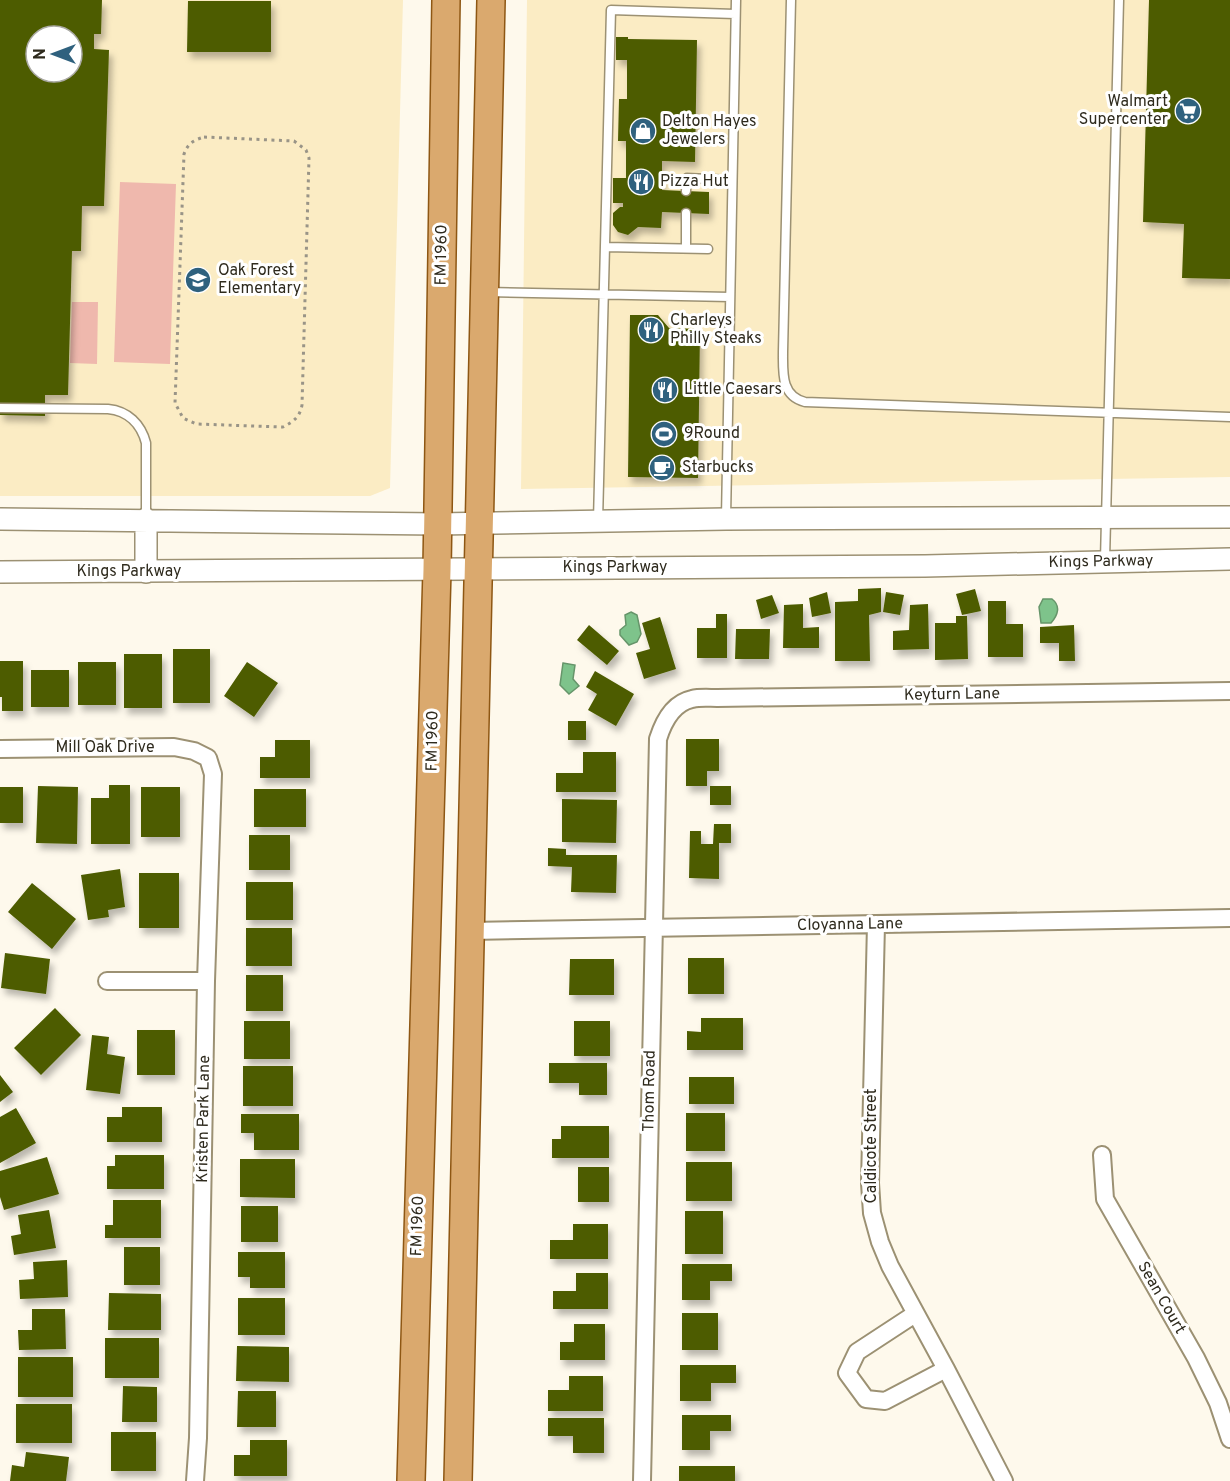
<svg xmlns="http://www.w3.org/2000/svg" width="1230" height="1481" font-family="Overpass,sans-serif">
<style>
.built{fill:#fbecc4;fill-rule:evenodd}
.green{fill:#efb8ad}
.water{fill:#7ec38b;stroke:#66956a;stroke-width:1.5}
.building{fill:#4d5c00;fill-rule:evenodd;filter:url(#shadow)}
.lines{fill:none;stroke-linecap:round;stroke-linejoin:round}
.service-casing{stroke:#9c9173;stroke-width:11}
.minor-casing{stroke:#9c9173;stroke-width:20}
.tertiary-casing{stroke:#9c9173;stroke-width:24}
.primary-casing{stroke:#8e5713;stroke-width:30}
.path{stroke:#999487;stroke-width:3;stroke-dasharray:3 4.5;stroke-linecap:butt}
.service{stroke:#fff;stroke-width:8}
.minor{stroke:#fff;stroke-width:16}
.tertiary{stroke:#fff;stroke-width:21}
.primary{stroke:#daa96e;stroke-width:27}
.labels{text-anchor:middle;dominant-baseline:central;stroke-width:6;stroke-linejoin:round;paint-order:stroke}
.poi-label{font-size:16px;fill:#2e2a1d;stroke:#fff;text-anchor:start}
.street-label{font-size:16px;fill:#2e2a1d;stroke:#fff}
</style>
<defs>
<filter id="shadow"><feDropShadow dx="3.5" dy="6" stdDeviation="3" flood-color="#0004"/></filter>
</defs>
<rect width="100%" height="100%" fill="#fef9ec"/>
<path class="built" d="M0 0H403L390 488 370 496H0ZM36 36H72V72H36Z
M527 0H1230V477L521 489Z"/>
<path class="green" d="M120 182 176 184 170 364 114 362Z
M72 302H98L97 364 70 363Z"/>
<path class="water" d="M1043 599H1052C1061 606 1058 615 1051 623H1041L1039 607Z
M631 612 637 615 641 634 637 642 629 645 620 635V630L626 625 625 615Z
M563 663 575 665 573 679 579 686 569 694 560 685Z"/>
<path class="building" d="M0 0H102L101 34H94V49L109 50 104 206H82L81 251H72L68 395H45V416L0 415ZM36 36H72V72H36Z
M1149 0H1230V279L1182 278 1184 224 1143 222Z
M188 1H271V52H187Z
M616 37H628V39L697 40 695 162 662 161V190L709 192V214L662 212 661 228 638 227 628 235 618 232 613 225V213L620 207H623V203H613V178H626V141H618L619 99H627V60H616Z
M630 315H658L669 328 700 329 698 478 628 477Z
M881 588V612L869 615 870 661H835V602L858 601V589Z
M975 589 981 611 962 615 956 594Z
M827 592 831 613 812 617 809 598Z
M886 592 904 595 900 615 883 612Z
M772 595 779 613 761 619 756 600Z
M988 601H1006V624H1023V657H988Z
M803 604V628L819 627V648H783L784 605Z
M928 604 929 649 893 650V631L909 630 910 605Z
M716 614H727V658H697V628H716Z
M956 616H967L968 659 935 660V623H956Z
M660 617 676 669 644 679 636 653 650 649 642 623Z
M589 625 619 651 607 665 577 640Z
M1074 625 1075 661H1059V643H1040V627Z
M736 629H770L769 659H735Z
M173 649H210V703H173Z
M124 654H162V708H124Z
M0 661H23V711H2V697H0Z
M78 662H116V705H78Z
M247 662 278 683 254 717 224 696Z
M31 670H69V707H31Z
M595 671 634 694 616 726 588 710 597 694 586 687Z
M568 721H586V740H568Z
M686 739H719V771H707V786H686Z
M275 740H310V778H260V757H275Z
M583 752H616V792H556V773H583Z
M109 785H130V844H91V798H109Z
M38 786 78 787 77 844 36 843Z
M710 786H731V805H710Z
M0 787H23V823H0Z
M141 787H180V837H141Z
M254 789H306V827H254Z
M562 799 617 800 616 843 562 842Z
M714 824H731V843H719V879L689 878 690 831H701V844H713Z
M249 835H290V870H249Z
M548 848 566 849V855H617L616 893 571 892 572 867 548 866Z
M120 869 125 907 108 910 109 917 88 920 81 875Z
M139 873H179V928H139Z
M246 882H293V920H246Z
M32 883 76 919 52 949 8 912Z
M246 928H292V966H246Z
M5 953 50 959 46 994 1 988Z
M688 958H724V994H688Z
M570 959H614V995H569Z
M246 975H283V1011H246Z
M55 1008 81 1035 41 1075 14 1048Z
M701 1018H743V1050H687V1031L701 1032Z
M244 1021H290V1059H244Z
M574 1021H610V1056H574Z
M137 1030H175V1075H137Z
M92 1035 109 1037 107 1054 125 1057 120 1094 86 1090Z
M549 1063H607V1095H579V1083H549Z
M243 1066H293V1106H243Z
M0 1075 13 1092 0 1102Z
M689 1077H734V1104H689Z
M122 1107H162V1142H107V1117H122Z
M16 1108 36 1143 0 1163V1117Z
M686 1113H725V1151H686Z
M241 1114H299V1150H254V1133H241Z
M561 1126H609V1158H552V1139H561Z
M115 1155H164V1189H107V1166H115Z
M47 1157 59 1194 4 1210 0 1197V1171Z
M240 1159H295V1198L240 1197Z
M686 1162H732V1201H686Z
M578 1167H609V1202H578Z
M113 1200H161V1238H105V1225H113Z
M241 1206H278V1242H241Z
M49 1210 56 1248 14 1255 11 1236 21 1234 18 1215Z
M685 1211H723V1254H685Z
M573 1224H608V1259H550V1240H573Z
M124 1247H160V1285H124Z
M238 1252H285V1288H250V1277H238Z
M67 1260 68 1297 20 1299 19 1280 34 1279 33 1262Z
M682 1264H732V1281H710V1300H682Z
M576 1273H608V1309H553V1291H576Z
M109 1293 161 1294V1330H108Z
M238 1298H285V1335H238Z
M32 1309H65L66 1349 19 1350 18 1330H32Z
M682 1313H718V1350H682Z
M574 1324H605V1360H560V1342H574Z
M105 1338H159V1378H105Z
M237 1346 289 1347V1382L236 1381Z
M18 1357H73V1397H18Z
M680 1365H736V1383H711V1401H680Z
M569 1376H603V1411H548V1390H569Z
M123 1386 157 1387V1422H122Z
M238 1391H276V1427H237Z
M16 1404H72V1443H16Z
M682 1415H731V1431H710V1450H682Z
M548 1418H604V1453H573V1436H548Z
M111 1432H156V1471H111Z
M250 1440H287V1476H234V1455H250Z
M26 1452 69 1457 66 1481H10L12 1465 24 1467Z
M679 1466H735V1481H679Z"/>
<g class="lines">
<g class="service-casing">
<path id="service" d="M791 0 783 352C783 373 781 396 805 402L1230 417
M686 191 687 178 732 180
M605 247 708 249
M686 248V213
M487 292 730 297
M0 408 108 409C128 411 141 424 146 443V519
M726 518 736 0
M598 521 611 10 735 14
M1105 560 1119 0"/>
</g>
<g class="minor-casing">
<path id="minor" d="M0 749 174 747 194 751 208 758 213 774 206 981 198 1438 195 1481
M876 924 870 1183 872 1213 880 1242 890 1266 946 1369 1004 1481
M470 931 1230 918
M107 981H206
M1102 1155 1105 1199 1196 1358 1218 1403 1230 1439
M915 1314 857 1352 847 1373 866 1399 885 1401 946 1369
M642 1481 658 739C663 723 673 703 692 699 700 697 709 698 717 698L1230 691"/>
</g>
<g class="tertiary-casing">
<path id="tertiary" d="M0 519 438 524 726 519 1230 517
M146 519V572
M0 572 925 566 1230 559"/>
</g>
<g class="primary-casing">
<path id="primary" d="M411 1481 437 570 446 0
M458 1481 491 0"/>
</g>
<path class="path" d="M204 137 294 141 306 150 309 158 302 405C300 417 293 422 283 427L196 424 183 418 175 403 184 154C188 143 194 140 204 137Z"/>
<use href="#service" class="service"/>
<use href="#minor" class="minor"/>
<use href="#tertiary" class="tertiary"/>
<use href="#primary" class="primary"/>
</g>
<defs>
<g id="supermarket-disc" transform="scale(1.35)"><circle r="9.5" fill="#2f617e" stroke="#fff"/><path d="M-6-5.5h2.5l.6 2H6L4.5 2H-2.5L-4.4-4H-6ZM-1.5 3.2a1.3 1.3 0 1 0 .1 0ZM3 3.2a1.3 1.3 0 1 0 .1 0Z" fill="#fff"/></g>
<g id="shop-disc" transform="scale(1.35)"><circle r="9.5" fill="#2f617e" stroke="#fff"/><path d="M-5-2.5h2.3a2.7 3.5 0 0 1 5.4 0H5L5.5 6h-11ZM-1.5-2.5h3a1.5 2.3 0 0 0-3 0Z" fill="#fff"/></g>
<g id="restaurant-disc" transform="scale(1.35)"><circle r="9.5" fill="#2f617e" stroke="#fff"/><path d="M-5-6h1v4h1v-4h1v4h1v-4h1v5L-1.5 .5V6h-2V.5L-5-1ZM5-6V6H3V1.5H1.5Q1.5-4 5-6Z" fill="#fff"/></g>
<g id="school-disc" transform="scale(1.35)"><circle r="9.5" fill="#2f617e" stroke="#fff"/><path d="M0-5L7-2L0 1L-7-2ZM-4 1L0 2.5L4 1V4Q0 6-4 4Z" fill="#fff"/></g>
<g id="stadium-disc" transform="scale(1.35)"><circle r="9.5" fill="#2f617e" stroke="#fff"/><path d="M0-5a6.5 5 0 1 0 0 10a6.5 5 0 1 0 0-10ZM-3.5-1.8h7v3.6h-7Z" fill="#fff"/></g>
<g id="cafe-disc" transform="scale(1.35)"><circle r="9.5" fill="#2f617e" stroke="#fff"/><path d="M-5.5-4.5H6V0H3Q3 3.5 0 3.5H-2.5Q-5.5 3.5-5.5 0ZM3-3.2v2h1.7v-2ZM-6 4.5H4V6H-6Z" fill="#fff"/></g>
</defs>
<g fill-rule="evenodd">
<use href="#supermarket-disc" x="1188" y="111"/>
<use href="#shop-disc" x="643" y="131"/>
<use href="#restaurant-disc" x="641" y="182"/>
<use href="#school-disc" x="198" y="280"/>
<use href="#restaurant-disc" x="651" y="330"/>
<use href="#restaurant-disc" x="665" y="390"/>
<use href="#stadium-disc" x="664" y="434"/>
<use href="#cafe-disc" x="662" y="468"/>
</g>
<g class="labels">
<g class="poi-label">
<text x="1168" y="102" text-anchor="end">Walmart<tspan x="1168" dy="18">Supercenter</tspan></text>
<text x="662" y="122">Delton Hayes<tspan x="662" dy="18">Jewelers</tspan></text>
<text x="660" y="182">Pizza Hut</text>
<text x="218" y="271">Oak Forest<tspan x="218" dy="18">Elementary</tspan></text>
<text x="670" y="321">Charleys<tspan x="670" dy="18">Philly Steaks</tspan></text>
<text x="684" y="390">Little Caesars</text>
<text x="684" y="434">9Round</text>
<text x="682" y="468">Starbucks</text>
</g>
<g class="street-label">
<text transform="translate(442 255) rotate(-89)">FM 1960</text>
<text transform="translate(1101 562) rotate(-1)">Kings Parkway</text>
<text x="615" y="568">Kings Parkway</text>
<text x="129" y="572">Kings Parkway</text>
<text transform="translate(952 695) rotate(-1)">Keyturn Lane</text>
<text transform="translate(433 741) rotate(-89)">FM 1960</text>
<text x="105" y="748">Mill Oak Drive</text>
<text transform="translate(850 925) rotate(-1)">Cloyanna Lane</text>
<text transform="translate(650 1091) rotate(-89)">Thom Road</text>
<text transform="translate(204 1119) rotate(-89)">Kristen Park Lane</text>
<text transform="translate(872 1146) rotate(-90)">Caldicote Street</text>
<text transform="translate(418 1226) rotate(-88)">FM 1960</text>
<text transform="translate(1161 1298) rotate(60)">Sean Court</text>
</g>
</g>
<g transform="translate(54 54) rotate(270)"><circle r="28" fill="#ffffff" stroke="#abaaa5" stroke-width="1.5"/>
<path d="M0-4.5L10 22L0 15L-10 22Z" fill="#2f617e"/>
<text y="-9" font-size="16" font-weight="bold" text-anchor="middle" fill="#2e2a1d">N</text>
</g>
</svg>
